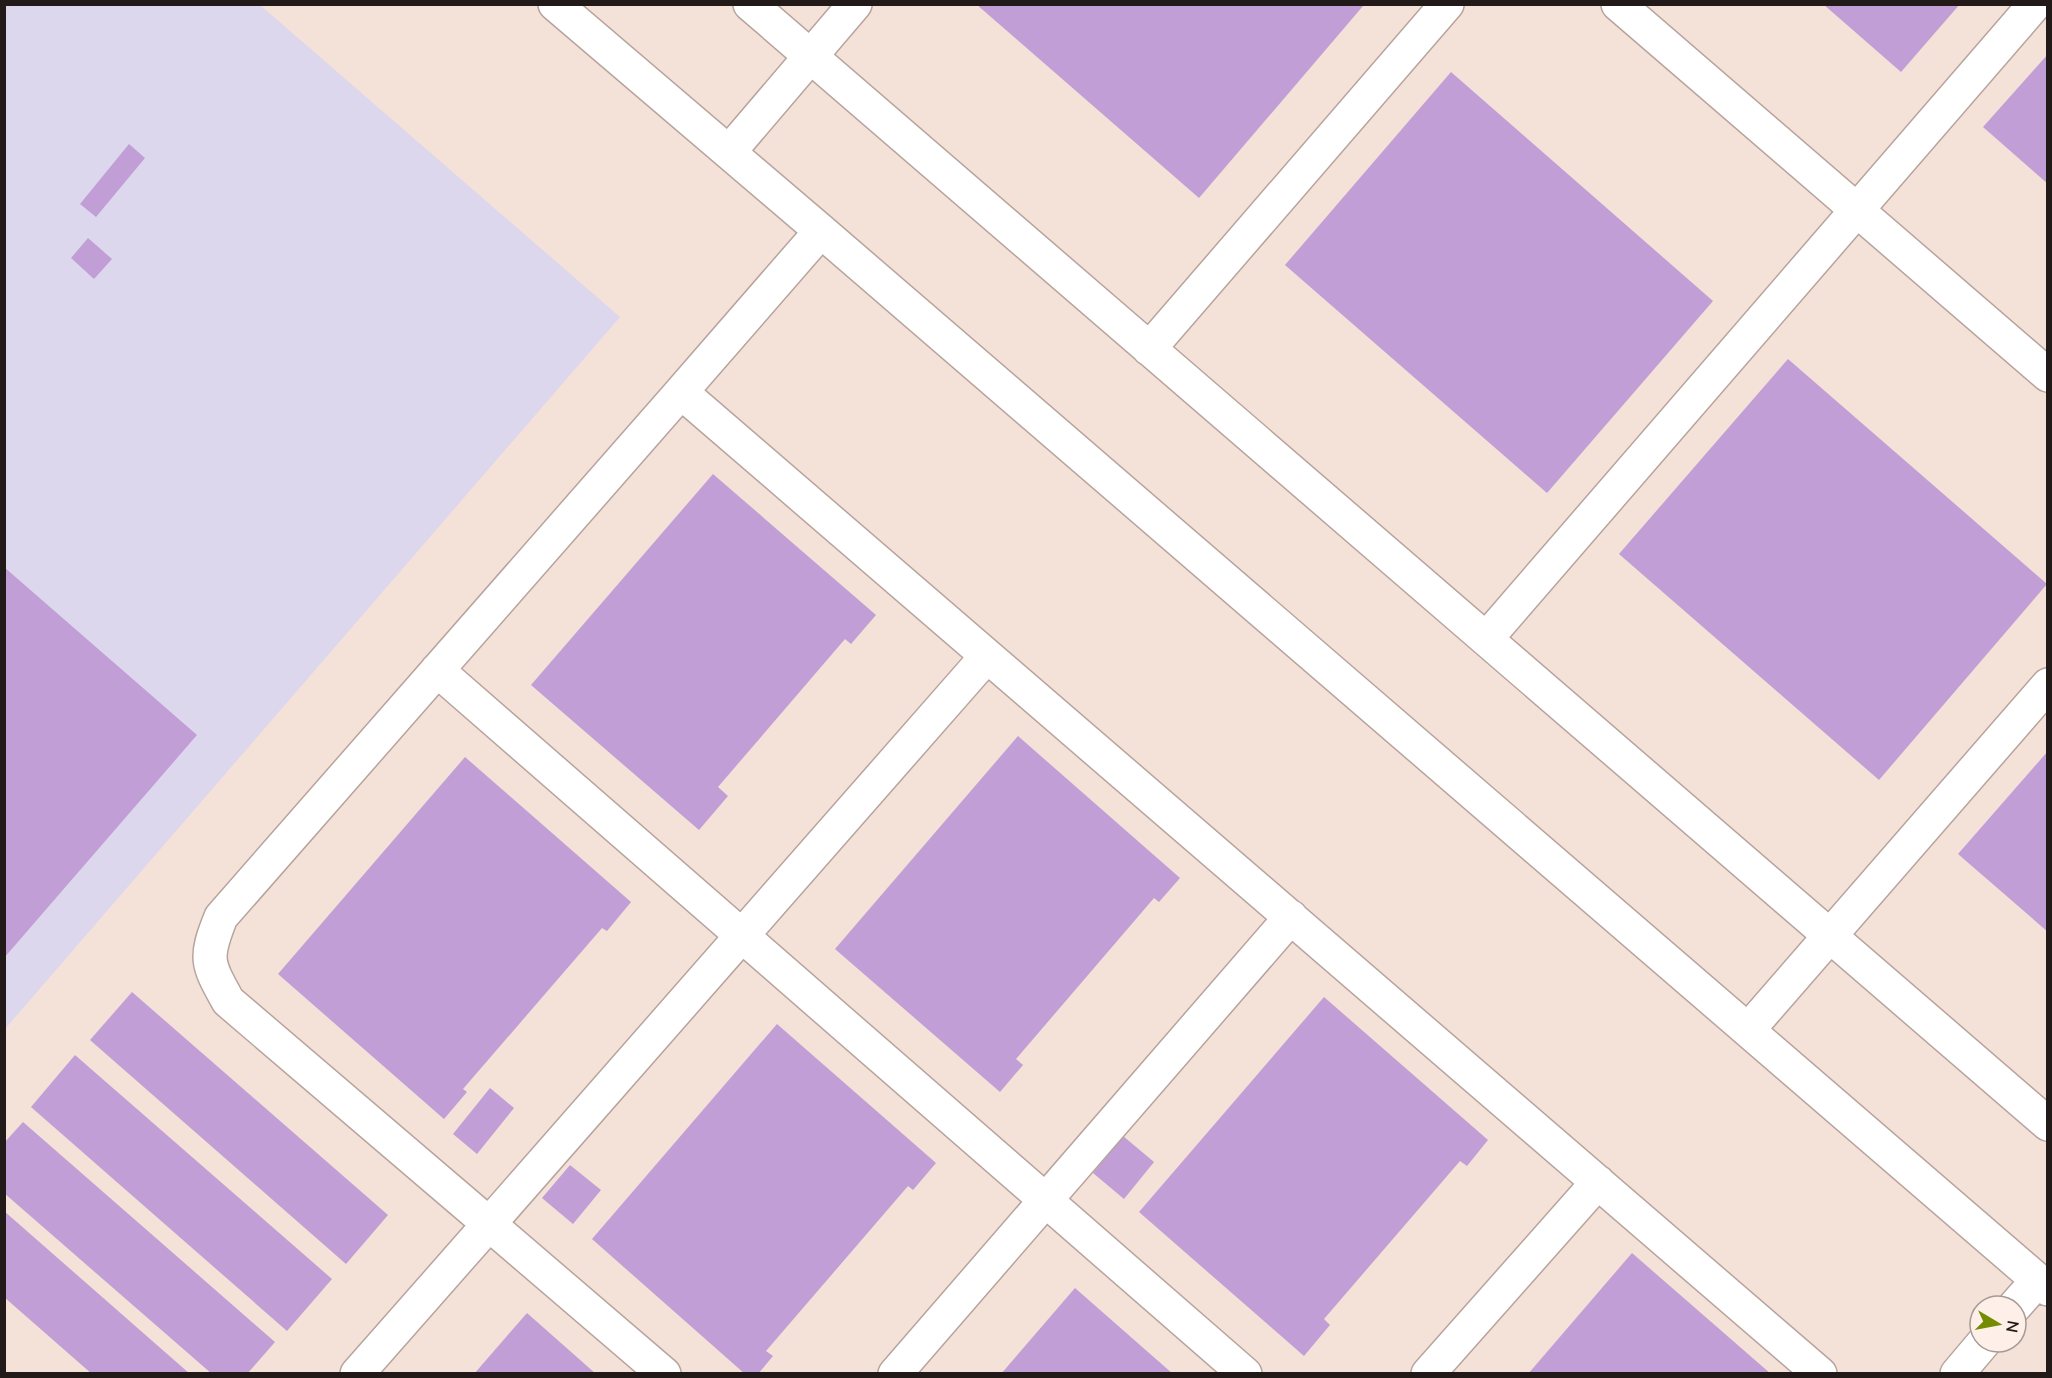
<svg xmlns="http://www.w3.org/2000/svg" width="2052" height="1378" font-family="'Nunito Sans',sans-serif">
<style>
.industrial{fill:#ddd7ed}
.building{fill:#c19ed5}
.lines{fill:none;stroke-linecap:round;stroke-linejoin:round}
.minor-casing{stroke:#b7a49d;stroke-width:36}
.minor{stroke:#fff;stroke-width:33}
</style>
<rect width="100%" height="100%" fill="#f4e1d8"/>
<path class="industrial" d="M5 5H260L620 317 5 1029Z"/>
<path class="building" d="M976 4H1361L1363 6 1199 198Z
M1823 4H1960L1901 72Z
M2048 54V184L1983 127Z
M1451 72 1713 301 1547 493 1285 265Z
M129 144 145 158 96 217 80 204Z
M88 238 112 259 94 279 71 258Z
M1788 359 2047 584 1879 780 1619 554Z
M713 474 876 615 851 644 845 639 718 787 728 796 699 830 531 685Z
M4 567 197 735 4 958Z
M1018 736 1180 878 1159 902 1154 898 1016 1059 1023 1065 1000 1092 835 949Z
M2048 751V932L1958 854Z
M465 757 631 902 607 931 602 928 463 1089 467 1092 444 1119 278 974Z
M132 992 388 1215 346 1264 90 1040Z
M1324 997 1488 1140 1467 1166 1460 1161 1324 1319 1330 1325 1304 1356 1139 1212Z
M777 1024 936 1163 913 1190 908 1186 766 1351 773 1356 758 1374H745L592 1239Z
M75 1055 332 1279 287 1331 31 1107Z
M490 1088 514 1108 477 1154 453 1134Z
M23 1122 275 1342 247 1374H212L4 1193V1143Z
M1123 1136 1154 1162 1124 1199 1093 1173Z
M570 1165 601 1190 573 1224 542 1198Z
M4 1211 190 1374H92L4 1297Z
M1632 1253 1771 1374H1528Z
M1075 1288 1173 1374H1001Z
M527 1313 596 1374H474Z"/>
<g class="lines">
<g class="minor-casing">
<path id="minor" d="M555 4 821 231 2048 1289
M750 4 2048 1124
M1618 4 2048 375
M729 152 855 4
M1149 349 1447 4
M681 392 821 231
M1486 639 2035 4
M437 670 1245 1374
M1748 1030 2048 685
M2015 1306 2038 1280
M357 1374 489 1224 228 1001C207 963 204 959 221 917L681 392 1820 1374
M664 1374 489 1224 987 656
M895 1374 1291 917
M1428 1374 1598 1182
M1957 1374 1984 1342"/>
</g>
<use href="#minor" class="minor"/>
</g>
<rect width="2052" height="1378" fill="none" stroke="#211a18" stroke-width="12"/>
<g transform="translate(1998 1324) rotate(100)"><circle r="28" fill="#feefe8" stroke="#a69a95" stroke-width="1.5"/>
<path d="M0-4.5L10 22L0 15L-10 22Z" fill="#738c02"/>
<text y="-9" font-size="16" font-weight="bold" text-anchor="middle" fill="#211a18">N</text>
</g>
</svg>
